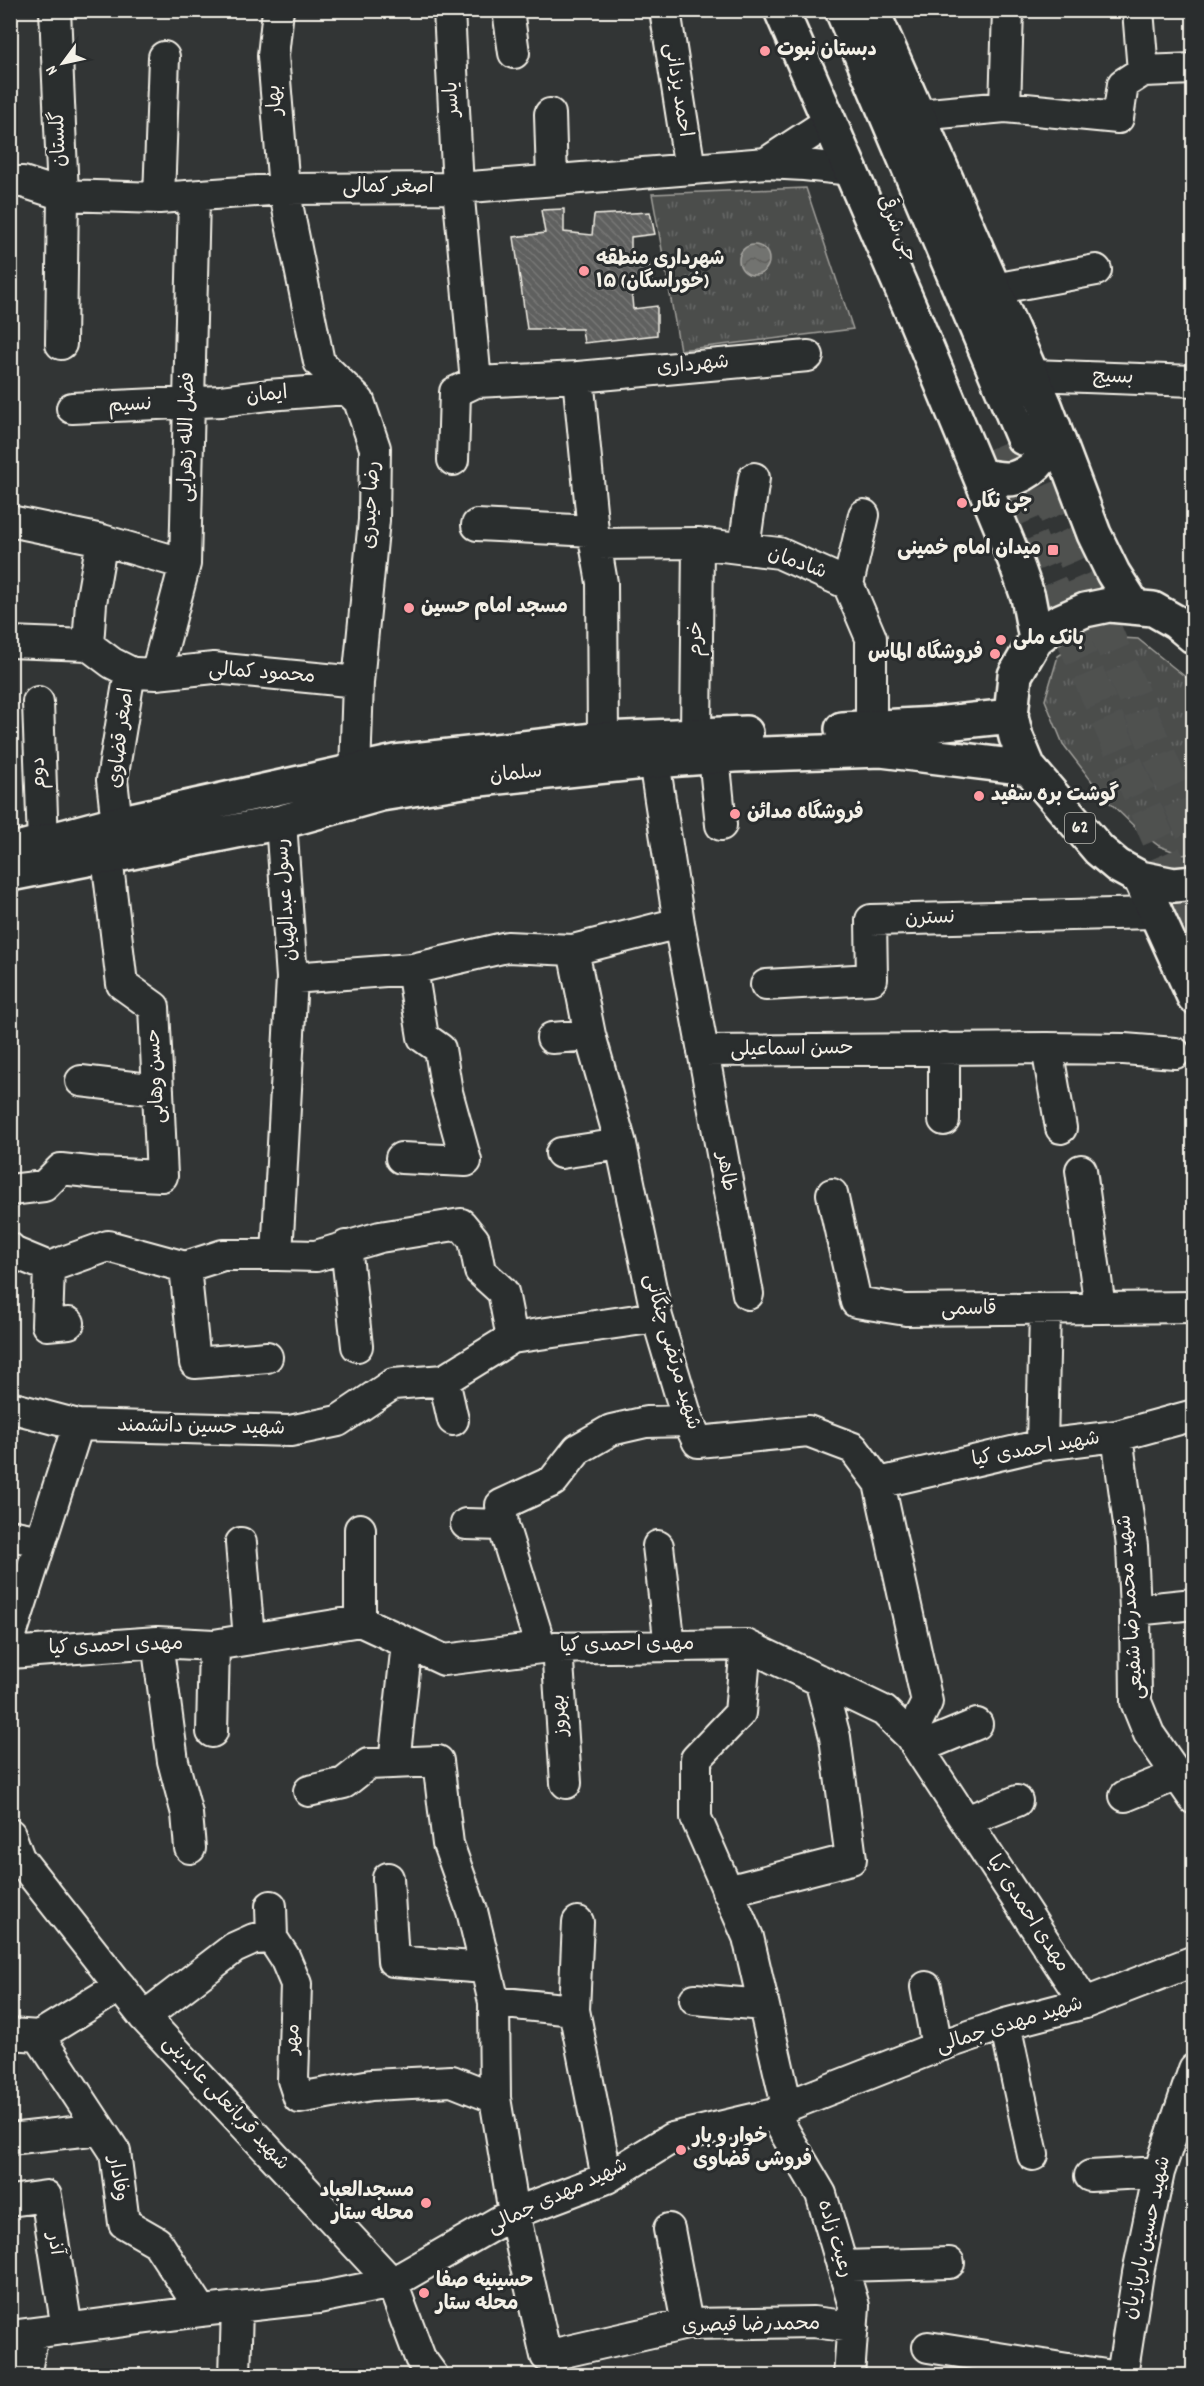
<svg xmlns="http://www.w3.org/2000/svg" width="1204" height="2386" font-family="Dekko,'Playpen Sans Arabic',sans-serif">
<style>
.grass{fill:url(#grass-tufts);stroke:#a09f9a;stroke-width:1.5}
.water{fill:url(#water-waves);stroke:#a6a5a0;stroke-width:1.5}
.building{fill:url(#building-back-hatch);stroke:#f4f1e8;stroke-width:1.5}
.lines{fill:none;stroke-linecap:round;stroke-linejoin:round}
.major-tunnel{stroke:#4f5150;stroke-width:33;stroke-dasharray:33 16;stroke-linecap:butt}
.minor-casing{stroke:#f4f1e8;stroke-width:34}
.major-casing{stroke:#f4f1e8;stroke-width:38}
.minor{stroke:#2a2d2e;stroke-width:30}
.major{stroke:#2a2d2e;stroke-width:33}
.poi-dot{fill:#ff9aa2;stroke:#2a2d2e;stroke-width:2}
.labels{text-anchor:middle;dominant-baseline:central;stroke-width:6;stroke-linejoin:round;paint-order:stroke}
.shield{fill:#2a2d2e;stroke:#b7b6b0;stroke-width:1.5}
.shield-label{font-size:18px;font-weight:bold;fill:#f4f1e8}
.poi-label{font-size:20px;font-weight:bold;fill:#f4f1e8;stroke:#2a2d2e;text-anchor:start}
.street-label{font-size:20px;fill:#f4f1e8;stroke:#2a2d2e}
</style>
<defs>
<pattern id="grass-tufts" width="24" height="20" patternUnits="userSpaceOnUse" patternTransform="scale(1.5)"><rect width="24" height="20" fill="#4b4d4c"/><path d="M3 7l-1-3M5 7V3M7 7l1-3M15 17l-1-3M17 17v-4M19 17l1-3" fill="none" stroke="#666766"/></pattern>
<pattern id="water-waves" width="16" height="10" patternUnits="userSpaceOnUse" patternTransform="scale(1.5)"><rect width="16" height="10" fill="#727370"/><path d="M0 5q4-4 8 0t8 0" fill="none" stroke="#5e5e5b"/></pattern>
<pattern id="building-back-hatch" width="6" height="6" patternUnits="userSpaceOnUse" patternTransform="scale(1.5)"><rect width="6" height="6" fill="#5f605f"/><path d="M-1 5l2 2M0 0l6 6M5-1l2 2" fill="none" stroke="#777776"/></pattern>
</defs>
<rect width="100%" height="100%" fill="#323535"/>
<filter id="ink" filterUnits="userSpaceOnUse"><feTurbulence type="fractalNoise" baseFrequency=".0167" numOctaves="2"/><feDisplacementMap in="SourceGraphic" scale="12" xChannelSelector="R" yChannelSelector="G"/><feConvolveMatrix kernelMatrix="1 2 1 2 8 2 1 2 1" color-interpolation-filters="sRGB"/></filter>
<g filter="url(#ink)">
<path class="grass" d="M806 188 853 329 680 350 652 194Z
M1089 636 1138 639 1193 683V853L1183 855 1159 846 1139 831 1104 797 1063 744 1045 700 1058 656Z"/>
<path class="water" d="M739 260a15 15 0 1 1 30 0a15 15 0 1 1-30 0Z"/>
<path class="building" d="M564 209V232L592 235 594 215 650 212 655 234 631 237V260H648L652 282 631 288 633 309 657 306V335L584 343 582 329H527L514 237 545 233 541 210Z"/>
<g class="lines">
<path class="major-tunnel" d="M1024 441 1194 836
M992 448 1194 923"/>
<g class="minor-casing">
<path id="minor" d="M55 10 63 195 61 344
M278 10 273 56 284 189 319 362 359 401 375 448 374 520 358 682 355 772
M449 10 458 188 476 382 578 377 593 531 602 583 603 739
M508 10 514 53
M665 10 690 169
M1143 71 1194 69
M1005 107 1008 10
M550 114 552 180
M918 115 1005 107 1118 118 1123 84 1143 71 1138 10
M766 163 830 121
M10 182H23L63 195 159 198 284 189 458 188 766 163 804 165 852 170
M159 198 164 57
M994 289 1096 270
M1032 375 1194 381
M578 377 808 356
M72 408 221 401 268 395 347 389
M453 460 455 392 476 382
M10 521 102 540 185 564
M477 525 593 531
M597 544 698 543 779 553 848 584 871 638V728
M744 548 754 478
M848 584 864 515
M10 642 88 645 112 663 130 672 112 780 117 824
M88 645 91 603 102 540
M136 673 156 674 214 668 358 682
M156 674 185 564 194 197
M38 702 43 844
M696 734 698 543
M714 756 721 825
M654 761 679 923 703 1051 1047 1048 1124 1049 1175 1053
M281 822 292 978
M573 950 590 1035 621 1144 657 1317 688 1421 698 1442 808 1431 853 1448 879 1483 927 1702 910 1736
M766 985 872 979 871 920 1154 913
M552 1038 590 1035
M944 1048V1120
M1047 1048 1061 1128
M703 1051 748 1294
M81 1081 158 1090
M561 1153 621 1144
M401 1158 466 1161 447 1092 440 1049 423 1037 412 969
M1081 1170 1100 1308
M10 1190 44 1186 61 1169 98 1173 162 1176 154 1007 122 984 107 857
M832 1194 856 1302 906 1310 1194 1307
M346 1246 357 1346
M10 1248 15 1253 49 1267 108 1246 185 1267 223 1255H277L292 978 412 969 507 947 573 950 679 923
M277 1255 316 1256 380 1237 461 1224 474 1240 480 1271 503 1292 512 1338
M49 1267 47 1325 69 1323
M185 1267 195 1363 267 1357
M444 1380 453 1420
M10 1407 78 1425 290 1431 338 1421 393 1384 444 1380 512 1338 657 1317
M1117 1436 1132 1546 1135 1610 1136 1702 1149 1734 1194 1799
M1042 1445 1045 1309
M879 1483 1042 1445 1117 1436 1194 1415
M466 1524 503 1525
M10 1535 41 1541
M241 1543 249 1639
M658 1546 670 1646
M1135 1610 1194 1604
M360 1621V1529
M10 1638 78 1425
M157 1642 173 1761 187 1814 190 1848
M746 1645 740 1713 696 1759V1818L748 1937 787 2106
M557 1647 566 1783
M541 1648 503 1525 501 1505 553 1481 578 1449 611 1430 646 1422 688 1421
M10 1653 157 1642 214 1645 360 1621 444 1660 541 1648 746 1645 884 1711 910 1736 1085 2003
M212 1732 214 1645
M919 1748 977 1724
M394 1763 407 1643
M309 1791 344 1783 368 1764 438 1761 448 1844 472 1911 494 2002 495 2098 514 2213 546 2356 687 2324 813 2322 853 2327
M1125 1796 1177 1775
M966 1821 1017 1801
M10 1834 19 1858 144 2017 392 2283 420 2358 433 2376
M388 1878 393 1961 486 1968
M727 1891 851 1859 835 1737 820 1680
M271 1906 272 1938
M578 1922 574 2010 607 2178
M926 1987 937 2047
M695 1999 763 2005
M494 2002 574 2010
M144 2017 234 1948 254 1939 272 1938 285 1958 296 1984 293 2080 299 2098 371 2085 452 2081 495 2098
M1005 2024 1033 2155
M10 2034 39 2036 120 1986
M39 2036 115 2152 124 2223 157 2242 202 2311
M774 2114 821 2194 854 2306 849 2376
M10 2139 100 2129
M1090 2176 1159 2172
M10 2201 46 2196 67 2329
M669 2229 687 2324
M842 2266 949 2263
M10 2336 202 2311 318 2298 392 2283 514 2213 607 2178 672 2138 774 2114 787 2106 937 2047 1005 2024 1085 2003 1194 1961
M928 2347 1112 2376
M25 2376 33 2334
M235 2376 237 2308
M1122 2376 1138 2273 1159 2172 1194 2069"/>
</g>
<g class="major-casing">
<path id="major" d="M781 10 914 317 1016 563 1028 597 1036 639
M842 10 1023 438
M872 10 1045 405 1094 534 1113 573 1134 606
M981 476C991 477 1006 481 1015 478 1038 470 1051 450 1054 427
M1194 637 1176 622 1153 609 1109 605 1085 610 1058 622 1036 639 1015 675 1011 716 1016 737 1029 768 1099 850 1118 866 1140 878 1174 885 1194 883
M842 729 936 724 1011 716
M10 851 104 826 395 762 603 739 746 733
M10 874 92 858 107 857 281 822 381 794 470 780 654 761 734 755 881 750 1029 768
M1140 878 1194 997"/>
</g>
<use href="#minor" class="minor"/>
<use href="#major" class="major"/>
</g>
</g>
<g class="poi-dot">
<circle cx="765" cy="51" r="6"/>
<circle cx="584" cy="271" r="6"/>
<circle cx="962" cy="503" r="6"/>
<rect x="1047" y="544" width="12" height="12" rx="3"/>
<circle cx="409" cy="608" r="6"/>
<circle cx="1001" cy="640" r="6"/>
<circle cx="995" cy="654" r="6"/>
<circle cx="979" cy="796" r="6"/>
<circle cx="735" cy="814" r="6"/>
<circle cx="681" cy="2150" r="6"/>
<circle cx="426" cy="2203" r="6"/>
<circle cx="424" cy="2293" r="6"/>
</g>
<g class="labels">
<rect class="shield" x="1065" y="813" width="30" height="30" rx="4.5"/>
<g class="shield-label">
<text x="1080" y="828">62</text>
</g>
<g class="poi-label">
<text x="777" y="51">دبستان نبوت</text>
<text x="596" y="260">شهرداری منطقه<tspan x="596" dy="23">۱۵ (خوراسگان)</tspan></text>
<text x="974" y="503">جی نگار</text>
<text x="1041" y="550" text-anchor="end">میدان امام خمینی</text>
<text x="421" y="608">مسجد امام حسین</text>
<text x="1013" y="640">بانک ملی</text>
<text x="983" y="654" text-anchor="end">فروشگاه الماس</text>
<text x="991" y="796">گوشت بره سفید</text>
<text x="747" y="814">فروشگاه مدائن</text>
<text x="693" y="2138">خوار و بار<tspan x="693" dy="23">فروشی قضاوی</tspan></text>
<text x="414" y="2192" text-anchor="end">مسجدالعباد<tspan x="414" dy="23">محله ستار</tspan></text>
<text x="436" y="2282">حسینیه صفا<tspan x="436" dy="23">محله ستار</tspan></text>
</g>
<g class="street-label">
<text transform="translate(677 90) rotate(81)">احمد یزدانی</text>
<text transform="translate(453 99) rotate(-93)">یاسر</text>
<text transform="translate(276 100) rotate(-94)">بهار</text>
<text transform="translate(60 139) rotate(-92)">گلستان</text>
<text x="388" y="188">اصغر کمالی</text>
<text transform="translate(896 229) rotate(66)">جی شرقی</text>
<text transform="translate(693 366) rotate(-5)">شهرداری</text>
<text transform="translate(1113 378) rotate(2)">بسیج</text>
<text transform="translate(267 396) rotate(-6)">ایمان</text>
<text transform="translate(130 406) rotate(-3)">نسیم</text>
<text transform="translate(188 437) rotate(-89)">فضل الله زهرایی</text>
<text transform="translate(372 505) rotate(-87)">رضا حیدری</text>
<text transform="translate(797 564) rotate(20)">شادمان</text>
<text transform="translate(697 639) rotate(-89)">خرم</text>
<text transform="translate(262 674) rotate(4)">محمود کمالی</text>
<text transform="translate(122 738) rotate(-83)">اصغر قضاوی</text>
<text transform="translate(40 773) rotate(-92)">دوم</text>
<text transform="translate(516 775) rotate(-6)">سلمان</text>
<text transform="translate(287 900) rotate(-94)">رسول عبدالهیان</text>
<text transform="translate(930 919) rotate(-2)">نسترن</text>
<text transform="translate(792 1050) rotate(-1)">حسن اسماعیلی</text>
<text transform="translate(157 1076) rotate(-93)">حسن وهابی</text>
<text transform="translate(725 1172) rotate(80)">طاهر</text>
<text transform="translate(969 1310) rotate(-1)">قاسمی</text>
<text transform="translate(671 1352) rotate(74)">شهید مرتضی چنگانی</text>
<text transform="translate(201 1428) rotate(1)">شهید حسین دانشمند</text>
<text transform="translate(1036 1450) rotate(-10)">شهید احمدی کیا</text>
<text transform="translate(1132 1607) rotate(-94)">شهید محمدرضا شفیعی</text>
<text transform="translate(627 1646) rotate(-1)">مهدی احمدی کیا</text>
<text transform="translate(116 1647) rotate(-2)">مهدی احمدی کیا</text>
<text transform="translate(561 1715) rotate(-94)">بهروز</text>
<text transform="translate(1027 1914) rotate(57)">مهدی احمدی کیا</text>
<text transform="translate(1010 2026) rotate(-17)">شهید مهدی جمالی</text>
<text transform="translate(294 2039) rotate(-88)">مهر</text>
<text transform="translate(225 2104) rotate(47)">شهید قربانعلی عابدینی</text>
<text transform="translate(117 2179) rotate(81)">وفادار</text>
<text transform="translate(558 2197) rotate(-25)">شهید مهدی جمالی</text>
<text transform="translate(1148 2238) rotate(-78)">شهید حسین بارپازیان</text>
<text transform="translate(834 2239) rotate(73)">رعیت زاده</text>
<text transform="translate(54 2244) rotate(81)">آذر</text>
<text transform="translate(751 2326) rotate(-1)">محمدرضا قیصری</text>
</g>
</g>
<rect width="1204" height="2386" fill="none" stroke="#2a2d2e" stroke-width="36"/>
<rect x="18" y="18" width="1168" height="2350" fill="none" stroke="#f4f1e8" stroke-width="2" filter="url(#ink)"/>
<g transform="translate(63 63) rotate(237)" stroke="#2a2d2e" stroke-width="4.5" paint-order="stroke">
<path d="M0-4.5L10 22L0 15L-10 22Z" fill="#f4f1e8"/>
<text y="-9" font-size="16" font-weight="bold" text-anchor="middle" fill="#f4f1e8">N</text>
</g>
</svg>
